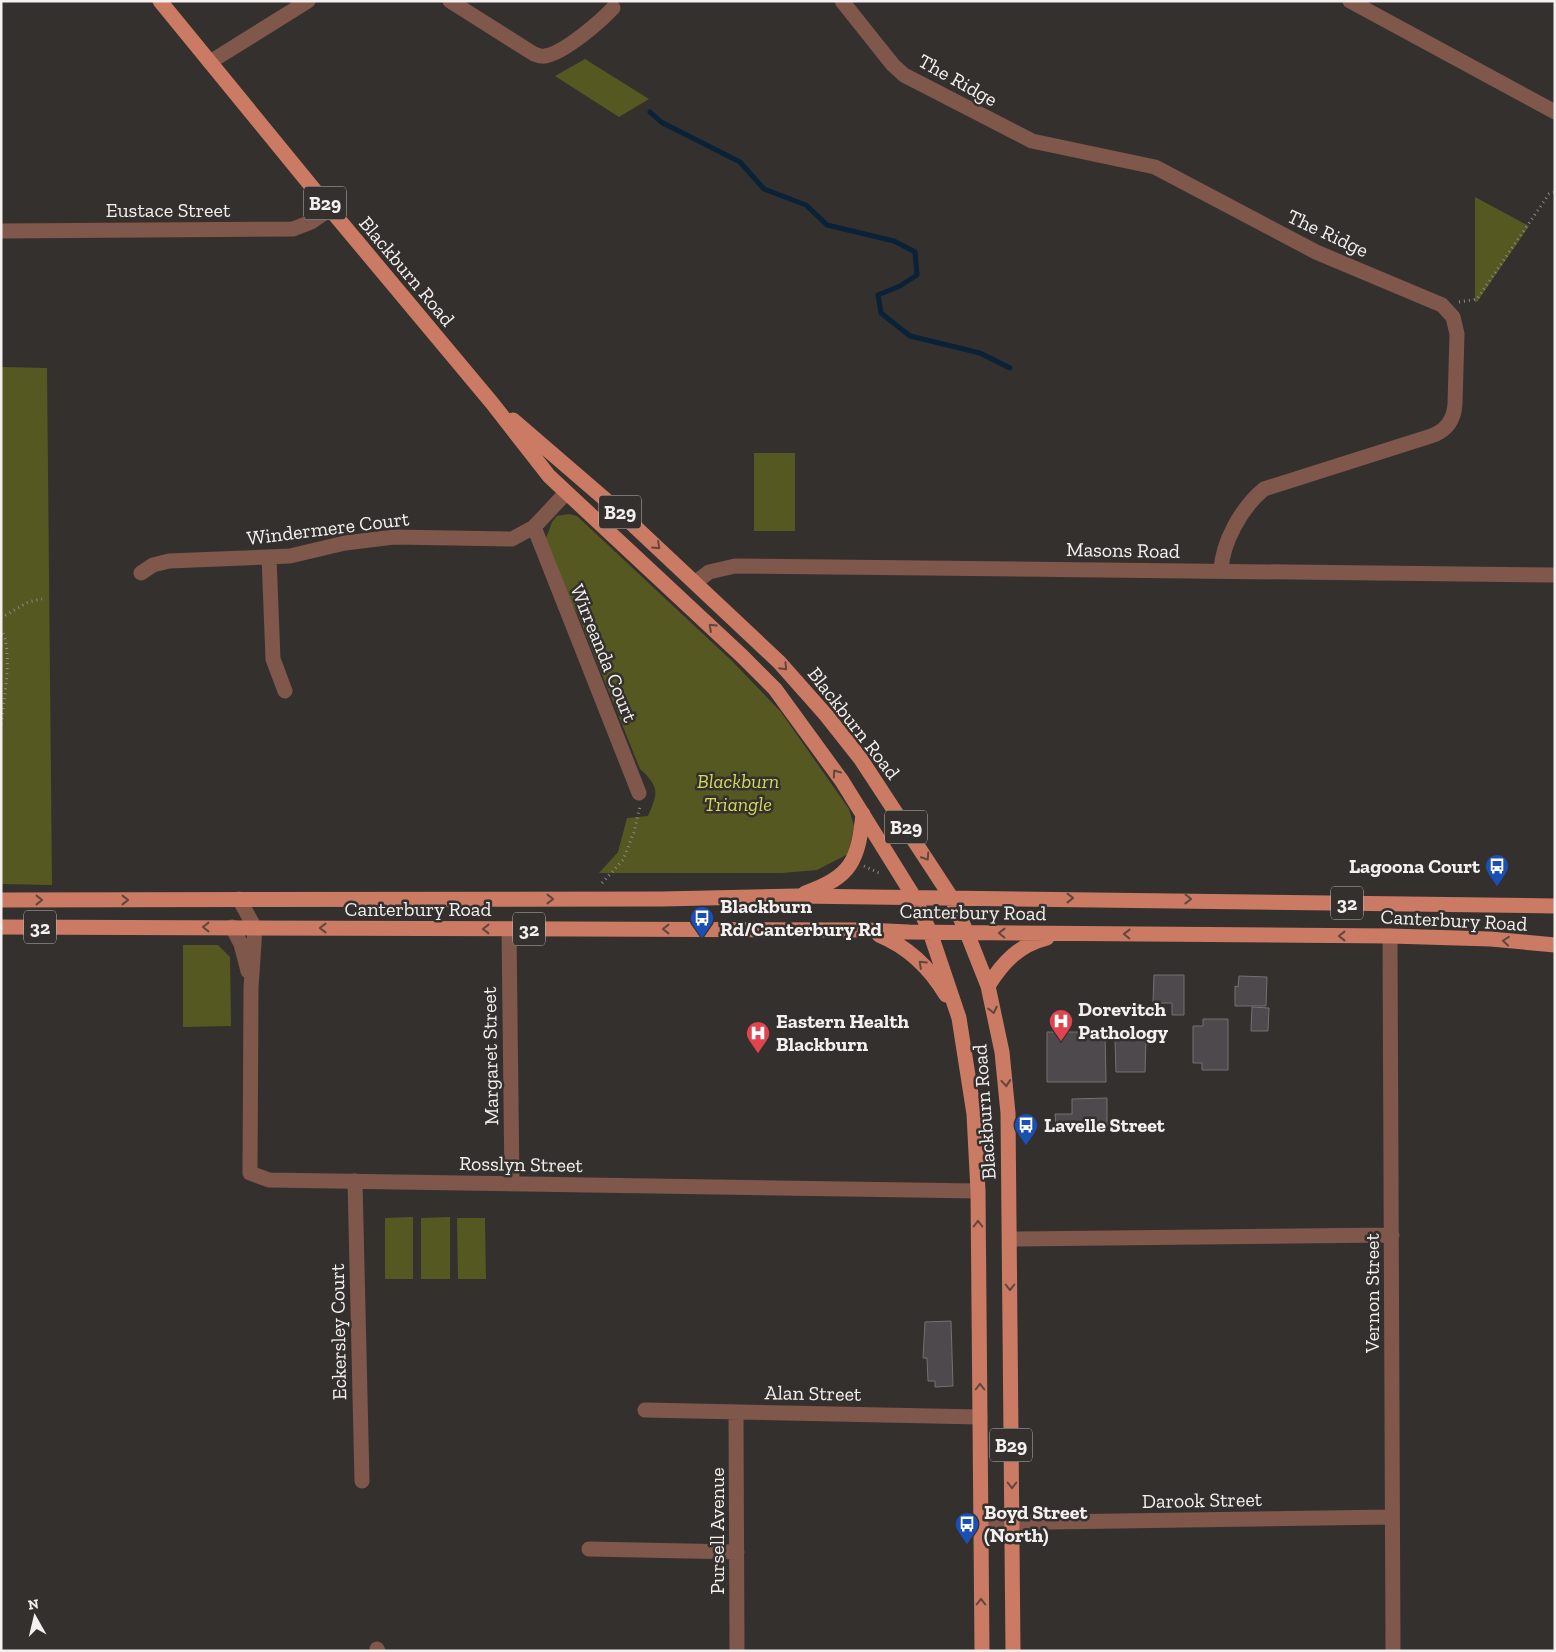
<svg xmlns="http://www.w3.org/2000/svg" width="1556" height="1652" font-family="'Zilla Slab',serif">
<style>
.green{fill:#565822}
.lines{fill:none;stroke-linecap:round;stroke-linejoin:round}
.stream{stroke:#0a2237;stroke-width:5}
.building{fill:#4d494c;stroke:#747073}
.path{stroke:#8d8988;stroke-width:3;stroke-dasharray:1 4;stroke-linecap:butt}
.minor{stroke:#7f574b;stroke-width:15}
.major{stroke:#cb7a63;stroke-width:15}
.oneway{stroke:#61463e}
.labels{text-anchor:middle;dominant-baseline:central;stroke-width:5;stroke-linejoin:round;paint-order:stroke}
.shield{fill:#34302e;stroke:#bab6b5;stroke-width:1}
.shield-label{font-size:19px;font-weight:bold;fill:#f3f0ef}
.street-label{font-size:20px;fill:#f3f0ef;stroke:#34302e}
.park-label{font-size:20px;font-style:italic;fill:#d5da52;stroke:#34302e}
.poi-label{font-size:20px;font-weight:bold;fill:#f3f0ef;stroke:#34302e;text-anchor:start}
</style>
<rect width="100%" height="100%" fill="#34302e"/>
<path class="green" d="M585 59 649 99 619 117 555 76Z
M1475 197 1529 226 1477 302H1475Z
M1 367 47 368 52 885 1 884Z
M754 453H795V531H754Z
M569 514 577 516 732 661 781 712 849 809 854 826 848 854 817 870 782 873H599L618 852 627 818 648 816C658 793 660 787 640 769L578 615 545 554V541L552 522 557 516Z
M183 945H218L230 957 231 1026 183 1027Z
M413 1217V1279H385V1218Z
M450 1217V1279H421V1218Z
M457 1218H485L486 1279H458Z"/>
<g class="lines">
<path class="stream" d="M650 112 661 122 740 162 764 189 806 205 827 225 894 241 915 252 917 275 900 286 878 295 881 313 910 336 980 353 1010 368"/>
</g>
<path class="building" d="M1154 975H1184V1015H1172V1003H1153Z
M1239 976 1267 977 1266 1006H1235V986L1238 987Z
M1252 1007 1269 1008 1268 1031H1251Z
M1203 1019H1228V1070H1202V1063H1193V1026H1203Z
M1047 1032H1105L1106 1082H1047Z
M1146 1039 1145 1072H1116L1115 1040Z
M1107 1098V1128H1056L1055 1114H1072V1099Z
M951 1321 953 1386 935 1387V1381H928L927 1358H923L925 1322Z"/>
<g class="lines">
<path class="path" d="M1459 302 1477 299 1549 194 1555 192
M1 618 28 602 42 599
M1 629C14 651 3 702 1 727
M864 866 879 873
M602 883 623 860 634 832 640 806"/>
<path class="minor" d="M450 1 534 54C537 55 542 57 545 56 564 53 600 22 613 8
M842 1 893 65 904 75 1032 141 1155 167 1316 252 1442 305 1453 317 1457 334 1455 404C1454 420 1446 431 1431 436L1264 489C1242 507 1222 542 1221 571
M1350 1 1555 112
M210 62 308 1
M1 231 293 229 311 222 330 209
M534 527 639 793
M269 557 273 659 285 691
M141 573 153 565 169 561 290 556 345 543 394 537 512 539 534 527 565 494
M696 582 709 572 735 566 1555 575
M239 899 255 928 251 988 250 1173 269 1180 978 1191
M232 927 241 944 248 971
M509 929 512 1184
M1390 936 1393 1651
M355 1181 362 1481
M1010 1239 1392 1235
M645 1410 980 1417
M736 1412 737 1651
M981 1523 1392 1517
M589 1549 737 1552
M377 1649 378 1651"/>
<path class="major" d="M160 1 330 209 492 403 549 476 742 656 775 689 842 781 914 897 930 932 959 1018 974 1114 978 1191 982 1651
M513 420 614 507 779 662 826 715 860 758 951 897 967 933 988 986 1002 1052 1008 1113 1013 1651
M805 893C852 877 858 860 863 814
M1 900 662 899 797 896 1555 906
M1 927 866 930 909 932 1390 936 1491 939 1555 945
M879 935C908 947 930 968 946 995
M988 986C1003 962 1019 945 1047 938"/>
</g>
<defs><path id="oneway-chevron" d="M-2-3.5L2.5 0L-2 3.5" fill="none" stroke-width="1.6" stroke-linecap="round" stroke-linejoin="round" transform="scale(1.25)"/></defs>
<g class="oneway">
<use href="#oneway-chevron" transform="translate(657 546) rotate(43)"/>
<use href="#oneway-chevron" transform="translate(712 627) rotate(-137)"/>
<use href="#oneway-chevron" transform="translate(784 667) rotate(46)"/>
<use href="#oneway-chevron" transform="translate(836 773) rotate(-125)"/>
<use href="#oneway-chevron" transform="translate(926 857) rotate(57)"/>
<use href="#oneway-chevron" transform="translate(1070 898)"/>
<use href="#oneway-chevron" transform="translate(550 899)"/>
<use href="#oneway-chevron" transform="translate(1188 899) rotate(1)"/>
<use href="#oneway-chevron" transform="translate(39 900)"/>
<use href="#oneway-chevron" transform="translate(125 900)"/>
<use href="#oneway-chevron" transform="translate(206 927) rotate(-180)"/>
<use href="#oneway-chevron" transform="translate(323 928) rotate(-180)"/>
<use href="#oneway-chevron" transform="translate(486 929) rotate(-180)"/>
<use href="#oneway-chevron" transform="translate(666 929) rotate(-180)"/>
<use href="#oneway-chevron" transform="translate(1002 933) rotate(-179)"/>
<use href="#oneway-chevron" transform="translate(1127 934) rotate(-179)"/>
<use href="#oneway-chevron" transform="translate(1342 936) rotate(-180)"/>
<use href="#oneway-chevron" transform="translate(1506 941) rotate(-175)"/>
<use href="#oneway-chevron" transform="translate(922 964) rotate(-137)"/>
<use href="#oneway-chevron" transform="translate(993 1010) rotate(77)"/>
<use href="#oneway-chevron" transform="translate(1006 1083) rotate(85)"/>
<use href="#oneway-chevron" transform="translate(978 1224) rotate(-90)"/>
<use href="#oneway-chevron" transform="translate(1010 1287) rotate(90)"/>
<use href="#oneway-chevron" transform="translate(980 1387) rotate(-90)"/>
<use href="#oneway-chevron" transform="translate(1012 1485) rotate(90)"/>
<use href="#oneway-chevron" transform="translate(981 1602) rotate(-90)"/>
</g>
<defs>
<g id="bus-pin" transform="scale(1.25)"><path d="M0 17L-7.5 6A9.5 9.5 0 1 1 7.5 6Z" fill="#1a4fb4" stroke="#34302e"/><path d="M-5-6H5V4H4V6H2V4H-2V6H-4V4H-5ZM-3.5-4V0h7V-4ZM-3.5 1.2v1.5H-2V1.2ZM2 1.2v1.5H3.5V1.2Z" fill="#fff"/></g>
<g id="hospital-pin" transform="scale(1.25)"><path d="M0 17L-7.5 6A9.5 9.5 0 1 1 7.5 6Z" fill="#e0444e" stroke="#34302e"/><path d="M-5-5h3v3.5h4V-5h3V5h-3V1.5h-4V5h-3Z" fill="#fff"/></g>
</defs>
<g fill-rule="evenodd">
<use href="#bus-pin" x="1497" y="866"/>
<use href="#bus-pin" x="702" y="918"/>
<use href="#hospital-pin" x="1061" y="1021"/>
<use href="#hospital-pin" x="758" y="1033"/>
<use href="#bus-pin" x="1026" y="1125"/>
<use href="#bus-pin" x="967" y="1524"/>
</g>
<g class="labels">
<g class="shield">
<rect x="304" y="186.5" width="42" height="33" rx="4"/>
<rect x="599" y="495.5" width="42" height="33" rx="4"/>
<rect x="885" y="810.5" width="42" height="33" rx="4"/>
<rect x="1331" y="886.5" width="32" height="33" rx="4"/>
<rect x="24" y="910.5" width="32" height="33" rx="4"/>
<rect x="513" y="912.5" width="32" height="33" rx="4"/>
<rect x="990" y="1428.5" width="42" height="33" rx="4"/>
</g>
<g class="shield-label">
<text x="325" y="203">B29</text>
<text x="620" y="512">B29</text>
<text x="906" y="827">B29</text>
<text x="1347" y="903">32</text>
<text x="40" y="927">32</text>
<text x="529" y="929">32</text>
<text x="1011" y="1445">B29</text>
</g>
<g class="street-label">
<text transform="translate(958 80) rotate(29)">The Ridge</text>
<text x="168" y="210">Eustace Street</text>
<text transform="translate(1328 233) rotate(25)">The Ridge</text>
<text transform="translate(407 271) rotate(50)">Blackburn Road</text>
<text transform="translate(328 528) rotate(-7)">Windermere Court</text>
<text transform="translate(1123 550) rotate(1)">Masons Road</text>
<text transform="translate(604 653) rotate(68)">Wirreanda Court</text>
<text transform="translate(854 723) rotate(52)">Blackburn Road</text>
<text x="418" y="909">Canterbury Road</text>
<text transform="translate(973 912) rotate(1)">Canterbury Road</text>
<text transform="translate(1454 920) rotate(3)">Canterbury Road</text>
<text transform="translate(490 1056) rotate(-91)">Margaret Street</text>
<text transform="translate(984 1112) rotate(-94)">Blackburn Road</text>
<text transform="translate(521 1164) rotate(1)">Rosslyn Street</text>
<text transform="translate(1372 1293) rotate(-90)">Vernon Street</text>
<text transform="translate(338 1332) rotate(-91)">Eckersley Court</text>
<text transform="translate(813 1393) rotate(1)">Alan Street</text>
<text transform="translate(1202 1500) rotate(-1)">Darook Street</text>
<text transform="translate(717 1531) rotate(-90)">Pursell Avenue</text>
</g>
<g class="park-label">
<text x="738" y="781">Blackburn<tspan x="738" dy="23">Triangle</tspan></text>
</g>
<g class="poi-label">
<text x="1480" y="866" text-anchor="end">Lagoona Court</text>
<text x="720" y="906">Blackburn<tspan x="720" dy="23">Rd/Canterbury Rd</tspan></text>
<text x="1078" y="1009">Dorevitch<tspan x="1078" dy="23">Pathology</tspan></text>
<text x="776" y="1021">Eastern Health<tspan x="776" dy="23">Blackburn</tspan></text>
<text x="1044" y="1125">Lavelle Street</text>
<text x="984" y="1512">Boyd Street<tspan x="984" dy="23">(North)</tspan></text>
</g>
</g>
<rect width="1556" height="1652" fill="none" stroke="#f3f0ef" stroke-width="5"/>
<g transform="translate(35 1617) rotate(352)" stroke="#34302e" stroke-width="4" paint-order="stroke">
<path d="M0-4L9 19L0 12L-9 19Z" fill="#f3f0ef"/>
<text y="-8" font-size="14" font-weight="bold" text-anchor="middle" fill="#f3f0ef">N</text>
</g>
</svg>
